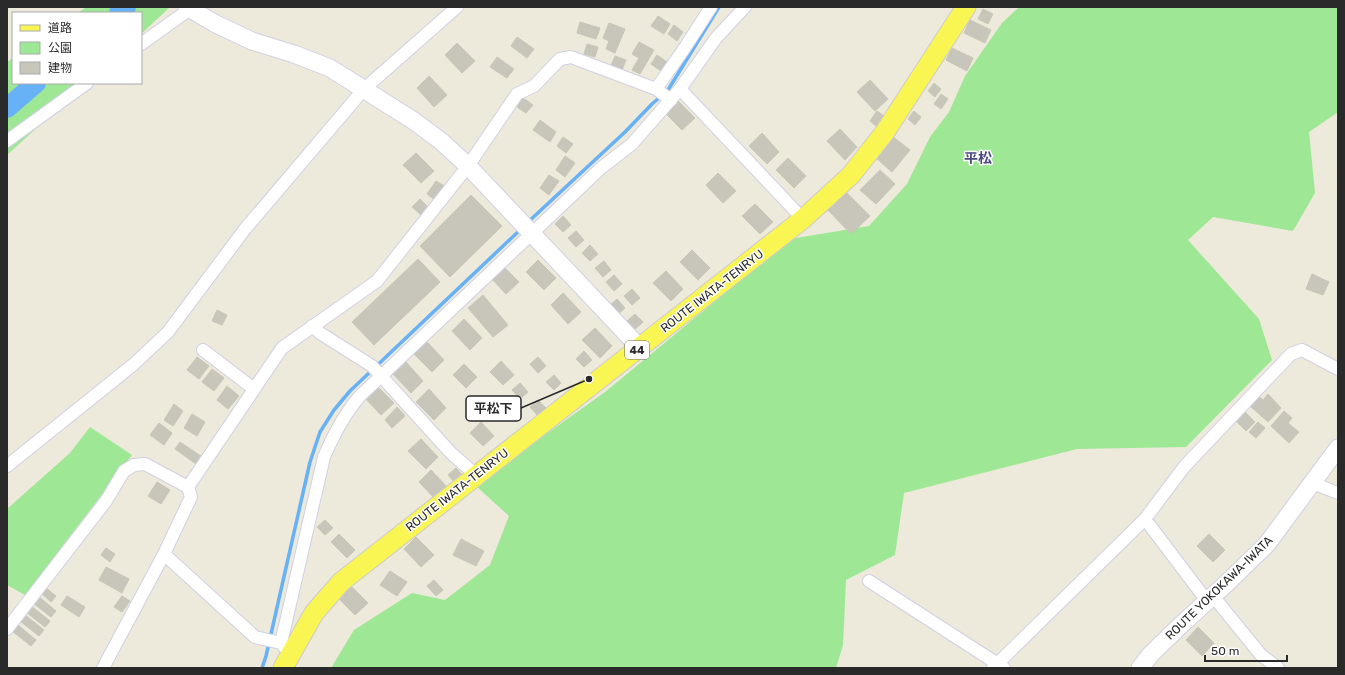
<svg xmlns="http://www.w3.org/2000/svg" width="1345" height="675" font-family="Rubik,'Noto Sans JP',sans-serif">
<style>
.green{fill:#9ee794}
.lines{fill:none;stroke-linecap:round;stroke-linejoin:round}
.stream{stroke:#67b1f6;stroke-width:3.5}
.river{stroke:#67b1f6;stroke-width:20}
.building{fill:#c8c6bb;stroke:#c8c6b5}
.street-casing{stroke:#d1d0e4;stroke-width:14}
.secondary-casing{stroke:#d1d0e4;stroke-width:19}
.primary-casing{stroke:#ccc;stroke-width:21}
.street{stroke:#fff;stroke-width:12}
.secondary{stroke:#fff;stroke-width:17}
.primary{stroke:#f9f654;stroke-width:19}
.labels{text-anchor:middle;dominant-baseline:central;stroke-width:3;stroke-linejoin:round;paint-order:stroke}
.shield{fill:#fff;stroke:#6a6a6a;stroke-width:1}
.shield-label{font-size:11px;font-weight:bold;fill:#2a2a2a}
.street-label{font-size:12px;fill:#2a2a2a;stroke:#fff}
.quarter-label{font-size:14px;font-weight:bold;fill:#49487d;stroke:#fff}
.leader{fill:none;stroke:#2a2a2a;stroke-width:1.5}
.callout-dot{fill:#2a2a2a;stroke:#fff;stroke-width:1.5}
.callout{fill:#fff;stroke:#2a2a2a;stroke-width:1.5}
.callout-label{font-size:13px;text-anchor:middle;font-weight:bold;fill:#2a2a2a}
</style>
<rect width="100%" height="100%" fill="#ede9db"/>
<path class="green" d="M86 7H170L141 34V13H78Z
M1019 7H1338V112L1309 132 1315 193 1293 231 1213 217 1188 240 1259 319 1272 360 1186 447 1077 449 904 493 895 555 846 580 843 645 836 668H331L354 630 412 593 445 600 490 565 509 516 475 485 605 392 769 257 796 238 869 226 907 184 930 137 949 112 965 76 1002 23Z
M13 58V83H86L7 155V62Z
M90 427 132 455 25 595 7 585V509L70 453Z"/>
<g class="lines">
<path class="stream" d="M527 223 625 132 652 104 668 90 719 7
M262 668 266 656 310 462 320 432 334 410 350 391 521 229"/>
<path class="river" d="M119 13 126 7
M7 108 36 83"/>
</g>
<path class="building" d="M983 9 993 14 988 24 978 19Z
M658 16 670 24 664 34 651 26Z
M970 20 991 30 985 43 964 33Z
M580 22 600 28 596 39 577 33Z
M609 23 625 29 615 53 606 49 609 41 603 38Z
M674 25 683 32 677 41 668 34Z
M517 37 534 49 527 58 511 46Z
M639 42 654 50 640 74 632 70 639 58 632 54Z
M457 43 475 61 462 73 445 55Z
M587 44 598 47 595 57 584 54Z
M952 48 973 58 967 71 946 60Z
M657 55 667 62 661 71 651 64Z
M615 56 626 60 622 70 611 66Z
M497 57 514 69 507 78 490 67Z
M429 76 447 95 434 107 417 88Z
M870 80 888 99 875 111 857 92Z
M934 83 941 89 935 97 928 91Z
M941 94 948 99 941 109 934 104Z
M523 98 533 105 526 113 517 107Z
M677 100 695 118 682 130 664 112Z
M877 111 884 116 876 126 870 121Z
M914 111 921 117 915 125 908 119Z
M540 120 556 132 550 142 533 130Z
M840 129 857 147 845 160 827 141Z
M762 133 779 152 767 164 749 146Z
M892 136 910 150 892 172 875 157Z
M563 137 573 144 566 153 557 146Z
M416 153 434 171 421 183 403 165Z
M565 156 575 163 565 177 556 170Z
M788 158 806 176 794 188 776 170Z
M880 170 895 184 876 204 860 190Z
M718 173 736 191 723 203 706 185Z
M549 175 559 181 549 195 540 188Z
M436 181 446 187 436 201 427 194Z
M845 191 870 216 851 234 827 209Z
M471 195 502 226 450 277 420 246Z
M420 199 428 207 421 215 412 207Z
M755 204 773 222 760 234 742 216Z
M563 216 571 225 563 232 555 224Z
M576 231 584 240 576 247 568 238Z
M590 245 598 254 590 261 582 253Z
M692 250 710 268 698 280 680 262Z
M418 259 440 282 374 345 352 322Z
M538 260 556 278 544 290 526 272Z
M604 261 611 270 603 277 595 268Z
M501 264 519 282 506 294 489 276Z
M666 271 683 289 671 301 653 283Z
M1312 274 1329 282 1323 295 1306 289Z
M614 275 622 284 614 291 606 282Z
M632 289 640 298 632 305 624 296Z
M563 293 581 312 568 324 551 305Z
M483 295 508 325 493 337 468 308Z
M617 299 625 308 617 315 609 306Z
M217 310 227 315 222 325 212 321Z
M635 314 643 322 635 329 627 321Z
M464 319 482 338 470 350 452 331Z
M595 328 612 346 600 358 582 340Z
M427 342 444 360 432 372 414 354Z
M584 351 592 360 584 367 576 359Z
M197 357 209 366 199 379 187 370Z
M538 357 546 366 538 373 530 364Z
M501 361 514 375 503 385 490 372Z
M406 362 423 381 411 393 393 374Z
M464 364 477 377 466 388 453 375Z
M212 369 224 378 214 391 202 382Z
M554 375 561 383 554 390 546 382Z
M520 383 528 392 520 399 512 390Z
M376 385 394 403 381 415 364 397Z
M227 386 239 396 228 409 217 400Z
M429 389 446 408 434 420 416 402Z
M1268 394 1281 408 1268 422 1249 405 1257 395 1263 400Z
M538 400 546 408 538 416 530 407Z
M174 404 183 411 173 426 164 420Z
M397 407 405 416 392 428 385 420Z
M1244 411 1255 422 1246 431 1235 420Z
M1284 411 1292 418 1288 423 1299 432 1289 443 1271 426Z
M192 414 205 422 197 436 184 428Z
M481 422 494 436 483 446 470 433Z
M1258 422 1265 428 1256 438 1249 432Z
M159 423 172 433 164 445 150 435Z
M421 439 438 457 426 469 408 451Z
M180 442 201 456 196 464 175 449Z
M456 468 464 477 456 484 448 475Z
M431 470 449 489 437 501 419 482Z
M157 482 170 490 161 504 148 496Z
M325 520 333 528 325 535 317 527Z
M339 534 355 550 347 558 331 542Z
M1209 534 1225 550 1213 562 1197 546Z
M416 537 434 555 421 567 404 549Z
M461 539 484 551 476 566 453 555Z
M106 548 115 554 110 562 101 555Z
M106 567 129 579 122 593 99 580Z
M390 571 407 582 397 596 380 585Z
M434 580 443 590 436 596 427 586Z
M350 585 368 603 355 615 337 597Z
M45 587 56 596 51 602 41 593Z
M38 596 56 611 51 617 33 603Z
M67 596 85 607 79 617 61 605Z
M122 596 130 601 122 612 114 607Z
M31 606 50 621 45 627 26 612Z
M25 615 44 630 39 636 20 621Z
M18 625 36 640 31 646 12 631Z
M1198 627 1214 643 1202 656 1186 640Z"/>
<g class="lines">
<g class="street-casing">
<path id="street" d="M141 44 190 9
M656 89 684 49 711 7
M680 89 803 219
M7 141 87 83
M312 326 320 333 372 366 451 453 477 476
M203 350 254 389
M7 466 134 364 168 332 245 229 364 89 457 7
M1312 483 1338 493
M188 487 282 348 377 281 468 166 517 94 534 86 560 59 571 57 656 89 671 100
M1145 519 1207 601
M164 554 255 637 281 643
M869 581 1004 668
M1213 596 1261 655 1278 668
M7 629 106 501 124 471 134 465 145 464 188 487 191 497 164 554 103 668
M290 654 281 643 324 457C333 436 344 414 360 396L601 168 632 144 680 89 716 38 745 7
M993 668 1145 519 1184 467 1291 354 1302 350 1338 369"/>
</g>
<g class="secondary-casing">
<path id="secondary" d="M187 7 214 23 252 41 294 54 330 68 414 121 442 142 468 166 640 348
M1140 668 1151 654 1181 625 1228 582 1267 544 1338 448"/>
</g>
<g class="primary-casing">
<path id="primary" d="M283 668 314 613 341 582 803 219 851 175 885 132 966 7"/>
</g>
<use href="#street" class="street"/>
<use href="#secondary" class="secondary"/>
<use href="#primary" class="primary"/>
</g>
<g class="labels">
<rect class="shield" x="625" y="341" width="24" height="18" rx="3"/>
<g class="shield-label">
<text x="637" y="350">44</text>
</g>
<g class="street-label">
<text transform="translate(712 291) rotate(-38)">ROUTE IWATA-TENRYU</text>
<text transform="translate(457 490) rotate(-38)">ROUTE IWATA-TENRYU</text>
<text transform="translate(1219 588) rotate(-44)">ROUTE YOKOKAWA-IWATA</text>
</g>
<g class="quarter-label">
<text x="978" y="158">平松</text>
</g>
</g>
<path class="leader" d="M589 379L521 408"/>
<circle class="callout-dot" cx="589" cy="379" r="4"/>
<rect class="callout" x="466" y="396" width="55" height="25" rx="4"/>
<g class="callout-label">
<text x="493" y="413">平松下</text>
</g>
<rect width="1345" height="675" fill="none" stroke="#2a2a2a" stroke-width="16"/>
<rect x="12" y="12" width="130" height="72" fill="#ffffff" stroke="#aaaaaa"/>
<rect x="20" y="25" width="20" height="6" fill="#f9f654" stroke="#aaaaaa"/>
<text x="48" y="32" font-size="12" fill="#2a2a2a">道路</text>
<rect x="20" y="42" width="20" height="12" fill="#9ee794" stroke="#aaaaaa"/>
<text x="48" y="52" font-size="12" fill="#2a2a2a">公園</text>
<rect x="20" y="62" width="20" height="12" fill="#c8c6bb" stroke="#aaaaaa"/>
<text x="48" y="72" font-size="12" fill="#2a2a2a">建物</text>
<path d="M1205 655v6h82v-6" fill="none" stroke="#2a2a2a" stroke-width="2"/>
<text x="1211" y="655" font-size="12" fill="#2a2a2a" stroke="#ffffff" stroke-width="3" paint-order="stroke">50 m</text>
</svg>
